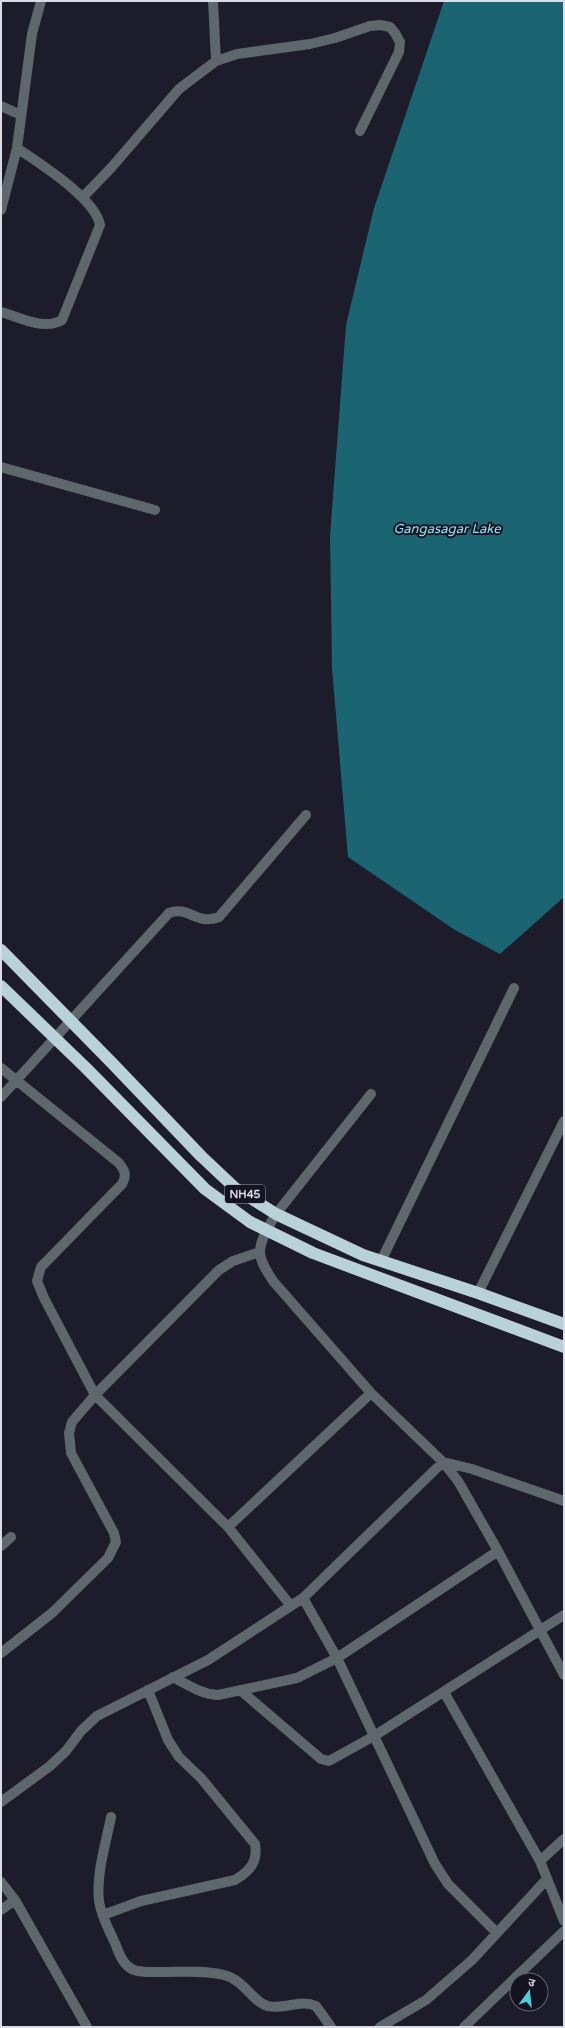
<svg xmlns="http://www.w3.org/2000/svg" width="565" height="2028" font-family="'Varela Round','Noto Sans Devanagari',sans-serif">
<style>
.water{fill:#1b6471}
.lines{fill:none;stroke-linecap:round;stroke-linejoin:round}
.minor{stroke:#5e676b;stroke-width:10}
.highway{stroke:#b9d1d9;stroke-width:12}
.labels{text-anchor:middle;dominant-baseline:central;stroke-width:4;stroke-linejoin:round;paint-order:stroke}
.shield{fill:#141321;stroke:#9f9faa;stroke-width:1}
.shield-label{font-size:11px;font-weight:bold;fill:#dbdbe5}
.water-label{font-size:13px;font-style:italic;fill:#8be5f7;stroke:#141321}
</style>
<rect width="100%" height="100%" fill="#1d1c2b"/>
<path class="water" d="M444 1H564V897L500 954 455 930 348 857 332 668 330 536 346 325 374 208Z"/>
<g class="lines">
<path class="minor" d="M213 1 216 61
M1 106 21 115
M83 197 111 168 179 89 216 61 237 54 310 44 335 38 370 26 380 25 390 27 395 33 400 42 399 52 360 131
M1 210 17 148 32 34 41 1
M1 312C20 317 44 331 62 320L100 225C95 198 40 164 17 148
M1 467 155 510
M1 1068 119 1163C125 1171 127 1175 122 1184L41 1267 37 1281 44 1298 95 1395 228 1527 291 1606
M371 1094 276 1214C270 1224 260 1239 260 1252 260 1262 268 1273 273 1281L371 1393 443 1462 458 1481 498 1551 564 1675
M1 1097 169 913C189 905 196 926 219 917L306 815
M381 1261 514 988
M478 1293 564 1121
M228 1527 371 1393
M1 1546 11 1537
M303 1598 337 1658 435 1864 448 1884 497 1933
M1 1653 52 1613 108 1558 116 1542 114 1533 71 1453 69 1433 72 1422 95 1395 219 1270 233 1261 260 1252
M173 1677C188 1685 201 1694 218 1695L297 1678 337 1658 498 1551
M240 1690 321 1759 329 1761 374 1736 564 1615
M444 1692 540 1861 564 1921
M1 1802 50 1766 66 1751 81 1731 97 1716 208 1660 303 1598 443 1462 472 1469 564 1501
M111 1817C106 1843 96 1874 99 1901 101 1916 109 1930 115 1943 119 1953 123 1966 134 1970 142 1973 152 1972 161 1972 182 1972 204 1970 224 1975 245 1980 253 2003 268 2006 284 2010 300 1999 316 2006L331 2027
M540 1861 564 1839
M1 1882 15 1900 87 2027
M1 1910 15 1900
M103 1915 141 1901 235 1880C250 1871 258 1862 255 1844L201 1778 179 1757 168 1740 148 1690
M380 2027 426 2000 472 1960 547 1879
M464 2027 564 1931"/>
<path class="highway" d="M1 950 112 1063 201 1156 235 1188 276 1214 363 1255 478 1293 564 1324
M1 986 86 1068 205 1189 250 1222 313 1253 564 1347"/>
</g>
<g class="labels">
<rect class="shield" x="225" y="1185" width="40" height="18" rx="3"/>
<g class="shield-label">
<text x="245" y="1194">NH45</text>
</g>
<g class="water-label">
<text x="447" y="529">Gangasagar Lake</text>
</g>
</g>
<rect width="565" height="2028" fill="none" stroke="#dbdbe5" stroke-width="4"/>
<g transform="translate(529 1992) rotate(15)"><circle r="19" fill="#141321" stroke="#64636f"/>
<path d="M0-3L7 15L0 10L-7 15Z" fill="#52ccd6"/>
<text y="-6" font-size="11" font-weight="bold" text-anchor="middle" fill="#dbdbe5">उ</text>
</g>
</svg>
